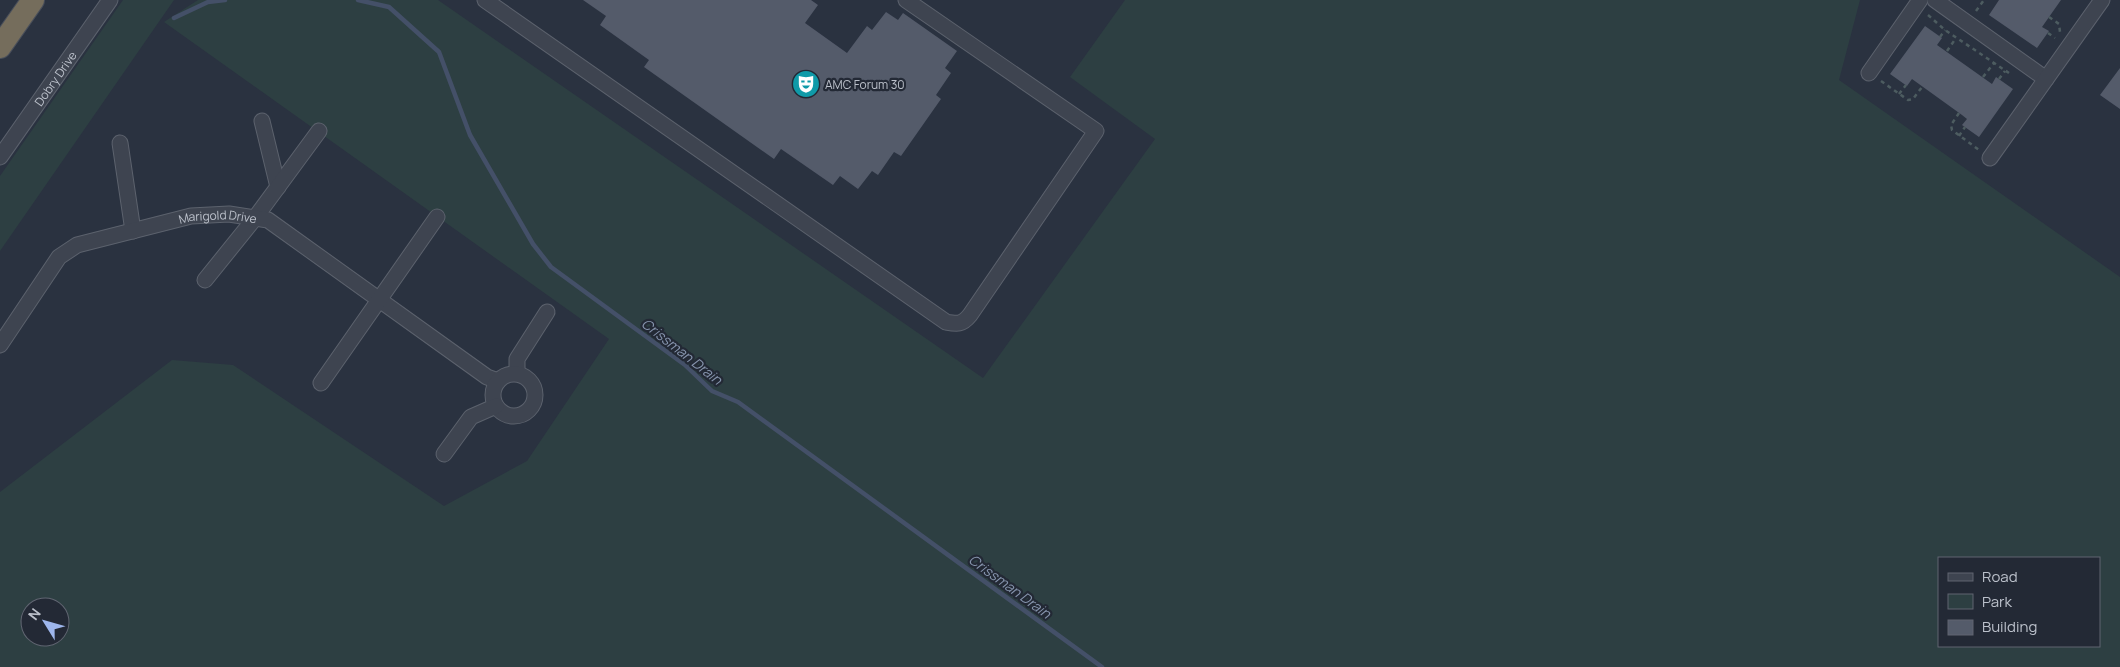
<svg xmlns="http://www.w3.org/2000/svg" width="2120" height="667" font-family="Manrope,sans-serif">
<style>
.green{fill:#2d3f42;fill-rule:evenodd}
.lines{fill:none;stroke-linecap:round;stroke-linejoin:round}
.stream{stroke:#445068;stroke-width:4.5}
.building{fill:#545b6a}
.minor-casing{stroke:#5c626d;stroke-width:17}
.highway-casing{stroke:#494f5a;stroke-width:24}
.path{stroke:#4d5c60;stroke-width:2.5;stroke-dasharray:4 4;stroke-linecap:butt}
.minor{stroke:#3e4450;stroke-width:15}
.highway{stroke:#756d5c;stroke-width:22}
.labels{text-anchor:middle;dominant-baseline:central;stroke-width:4.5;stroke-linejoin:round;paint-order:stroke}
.street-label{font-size:12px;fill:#bbc0ca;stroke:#232935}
.poi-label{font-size:12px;fill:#bbc0ca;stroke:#232935;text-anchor:start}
.water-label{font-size:14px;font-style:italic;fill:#8694ad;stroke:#232935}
</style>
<rect width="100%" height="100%" fill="#2a3240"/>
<path class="green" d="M123 0H174L0 251V176Z
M198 0H438L983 378 1155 139 1070 77 1125 0H1860L1839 80 2120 277V667H0V492L172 360 233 365 444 506 527 461 609 339 164 22ZM1939 558H2099V646H1939ZM30 607H60V637H30Z"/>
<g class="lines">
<path class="stream" d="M358 0 389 7 439 52 470 135 533 244 551 267 685 365 712 391 738 402 1102 667
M174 18 208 2 225 0"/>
</g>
<path class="building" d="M583 0H811L818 5 805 23 847 53 867 26 872 30 886 12 898 20 903 13 957 51 945 68 951 73 936 95 941 99 901 156 894 152 878 175 872 171 858 189 840 176 833 185 781 149 774 159 644 67 649 60 600 25 606 16Z
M1999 0H2061L2042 27 2049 31 2037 48 1989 15Z
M1925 26 1942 38 1937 45 1992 84 1996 77 2013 89 1979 137 1962 125 1967 119 1962 115 1912 79 1907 86 1890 74Z
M2120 68V109L2100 95Z"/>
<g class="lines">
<g class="minor-casing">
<g id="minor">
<path d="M485 0 946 322C957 324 962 325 970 315L1096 131 906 0"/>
<path d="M1935 0 2046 79"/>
<path d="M1869 73 1920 0"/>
<path d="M262 121 278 187"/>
<path d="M120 143 133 231"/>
<path id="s1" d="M0 157 110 0"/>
<path d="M1990 158 2102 0"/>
<path d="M205 280 255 218 319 131"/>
<path id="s2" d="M0 345 59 257 77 245 191 216 229 214 268 220 487 377 498 381"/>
<path d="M517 373V359L547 312"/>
<circle cx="514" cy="395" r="21"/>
<path d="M321 383 437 217"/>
<path d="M444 454 471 417 496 406"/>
</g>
</g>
<g class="highway-casing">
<path id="highway" d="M0 47 33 0"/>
</g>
<path class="path" d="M1976 11 1984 0
M1928 15 1945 30 2009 73
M2049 17 2059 24 2060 32
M2048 33 2055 38
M1940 37 1945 30
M1947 51 1956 38
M1983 77 1994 63
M1999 79 2005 71
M1881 81 1908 100 1913 99 1922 87
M1899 94 1906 85
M1959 113 1951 125 1952 130 1979 150
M1959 136 1965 127"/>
<use href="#minor" class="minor"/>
<use href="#highway" class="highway"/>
</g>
<defs>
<g id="theatre-disc" transform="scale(1.4375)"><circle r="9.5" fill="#0f9aa8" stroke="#232935"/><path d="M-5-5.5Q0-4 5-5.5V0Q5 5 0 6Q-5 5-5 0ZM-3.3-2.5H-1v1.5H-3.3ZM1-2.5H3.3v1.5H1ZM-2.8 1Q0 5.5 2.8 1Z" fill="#fff"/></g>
</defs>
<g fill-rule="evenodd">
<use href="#theatre-disc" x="806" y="84"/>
</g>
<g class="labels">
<g class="street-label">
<text stroke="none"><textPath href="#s1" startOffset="96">Dobry Drive</textPath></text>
<text stroke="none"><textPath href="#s2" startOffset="272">Marigold Drive</textPath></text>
</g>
<g class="poi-label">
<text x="825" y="84">AMC Forum 30</text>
</g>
<g class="water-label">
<text transform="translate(682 351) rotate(38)">Crissman Drain</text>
<text transform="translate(1010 586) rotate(36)">Crissman Drain</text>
</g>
</g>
<rect x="1938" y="557" width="162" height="90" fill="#232935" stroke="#606571"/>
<rect x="1948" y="573" width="25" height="8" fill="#3e4450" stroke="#606571"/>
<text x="1982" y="582" font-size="15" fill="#bbc0ca">Road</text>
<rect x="1948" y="594" width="25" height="15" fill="#2d3f42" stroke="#606571"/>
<text x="1982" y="607" font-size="15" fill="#bbc0ca">Park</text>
<rect x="1948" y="620" width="25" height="15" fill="#545b6a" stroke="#606571"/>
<text x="1982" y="632" font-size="15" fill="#bbc0ca">Building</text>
<g transform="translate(45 622) rotate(307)"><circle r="24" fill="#232935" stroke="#606571"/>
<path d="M0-4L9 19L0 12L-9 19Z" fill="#9eb6ec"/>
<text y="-8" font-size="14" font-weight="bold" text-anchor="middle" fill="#bbc0ca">N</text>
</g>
</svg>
